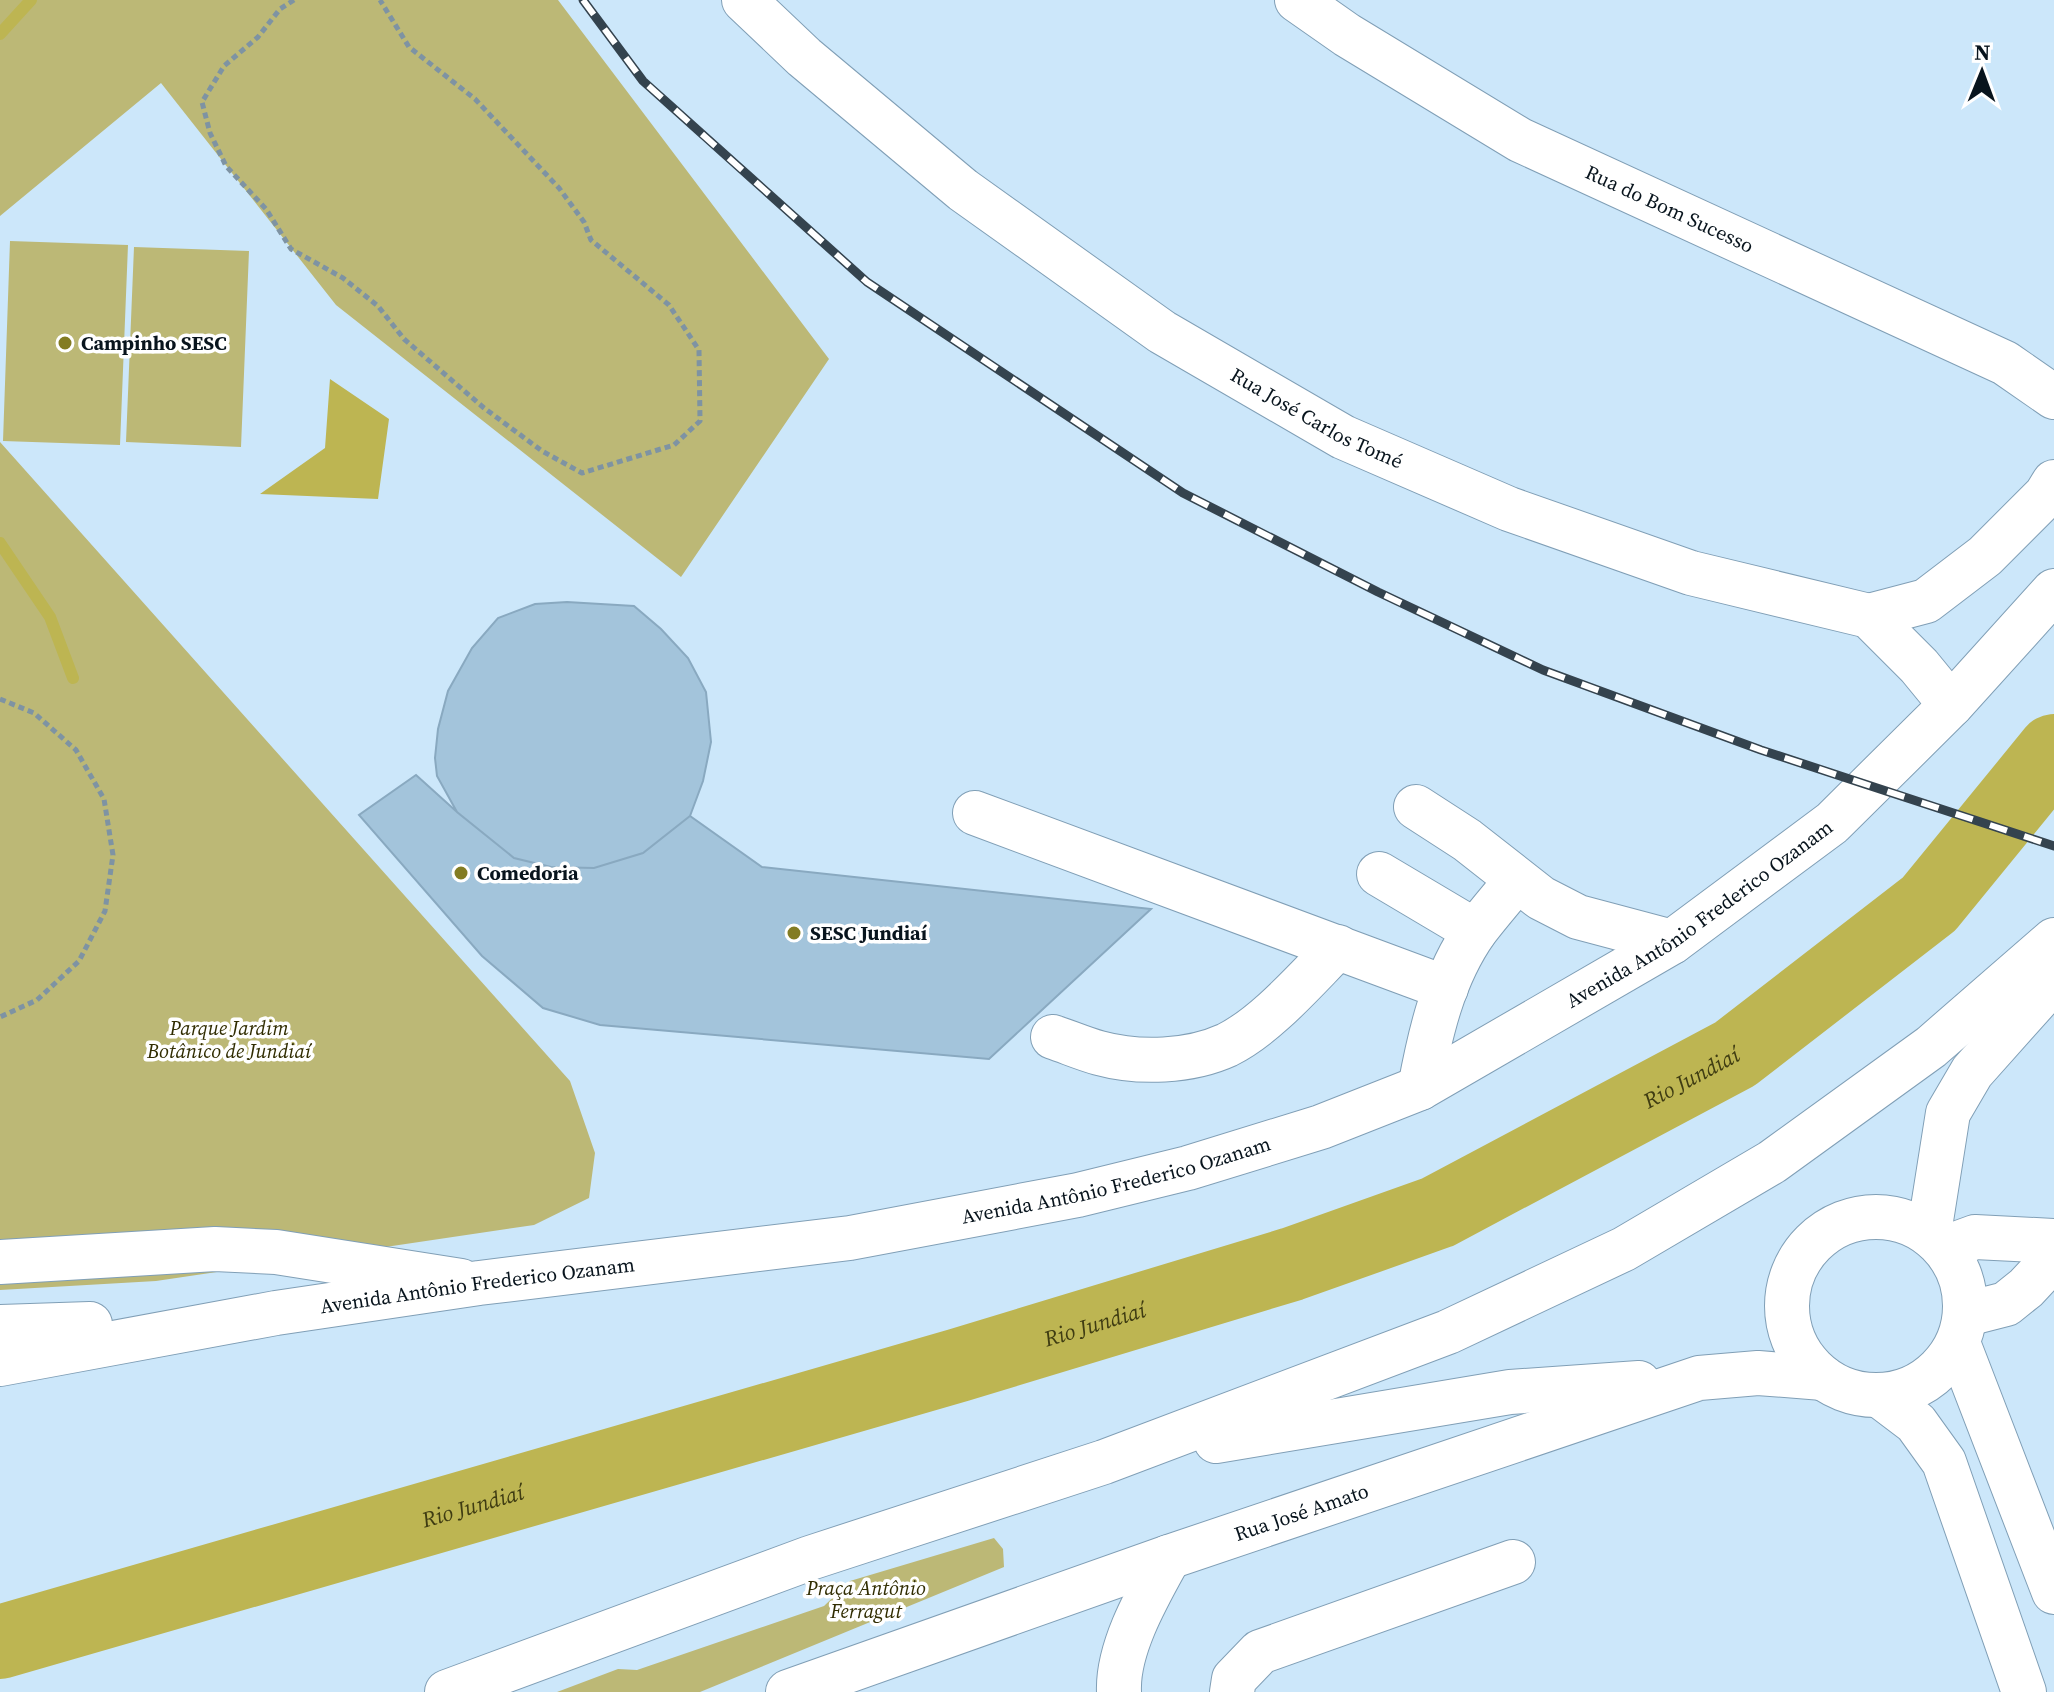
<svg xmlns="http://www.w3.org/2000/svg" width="2054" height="1692" font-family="'Source Serif 4',serif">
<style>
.green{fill:#bcb876}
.water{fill:#bdb552}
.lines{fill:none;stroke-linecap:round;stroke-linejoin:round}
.stream{stroke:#bdb552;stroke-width:12}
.river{stroke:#bdb552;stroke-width:74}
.building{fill:#a3c4db;stroke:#89a9c0;stroke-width:2}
.minor-casing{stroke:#809fb6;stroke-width:46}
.major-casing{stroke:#809fb6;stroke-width:46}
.path{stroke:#7e93a3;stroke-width:5;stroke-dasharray:6 4;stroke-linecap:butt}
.minor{stroke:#fff;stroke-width:44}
.major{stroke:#fff;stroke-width:44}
.rail-casing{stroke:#34434e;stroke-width:9}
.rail{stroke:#fff;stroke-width:6;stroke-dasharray:18;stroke-linecap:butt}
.poi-dot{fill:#837c22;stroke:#fff;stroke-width:3}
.labels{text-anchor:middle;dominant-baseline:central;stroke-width:7;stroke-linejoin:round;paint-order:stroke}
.street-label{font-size:20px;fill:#08141d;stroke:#fff}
.poi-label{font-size:20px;font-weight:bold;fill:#08141d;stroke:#fff;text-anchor:start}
.park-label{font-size:20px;font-style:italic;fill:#302c01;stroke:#fff}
.water-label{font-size:22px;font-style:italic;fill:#3f3c12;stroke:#fff}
</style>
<rect width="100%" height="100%" fill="#cce7fa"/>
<path class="green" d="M0 0H558L829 359 681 577 336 305 161 83 0 216Z
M10 241 128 245 120 445 3 441Z
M134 247 249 251 241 447 126 442Z
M0 442 570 1081 595 1153 589 1198 534 1225 156 1281 0 1290Z
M994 1538 1003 1549 1004 1567 700 1692H557L618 1669 637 1670 824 1606 850 1581Z"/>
<path class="water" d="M330 379 389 419 378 499 260 494 325 448Z"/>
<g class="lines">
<path class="stream" d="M0 34 31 0
M0 543 50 617 73 678"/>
<path class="river" id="s1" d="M0 1642 959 1365 1292 1264 1438 1212 1735 1054 1929 904 2054 751"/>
</g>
<path class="building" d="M567 602 634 606 661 629 688 658 706 692 711 742 703 781 690 816 643 853 594 868 551 867 514 858 457 812 437 776 435 758 438 729 448 691 472 648 498 618 535 604Z
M416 775 457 812 514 858 551 867 594 868 643 853 690 816 762 867 1151 909 989 1059 600 1025 543 1008 482 956 359 815Z"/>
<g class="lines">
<g class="minor-casing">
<g id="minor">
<path id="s2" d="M744 0 804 57 963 190 1162 332 1343 437 1509 509 1691 573 1869 616 1919 666 1951 705"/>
<path id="s3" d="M1297 0 1347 35 1520 140 2005 363 2054 397"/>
<path d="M1869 616 1926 601 1985 556 2046 495 2054 482"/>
<path d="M1416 807 1467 840 1541 898 1578 917 1672 942"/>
<path d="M975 813 1446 988"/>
<path d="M1379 874 1475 931"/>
<path d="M1053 1037C1068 1042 1084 1049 1099 1053 1139 1064 1190 1062 1227 1045 1267 1025 1306 979 1338 947"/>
<path d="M1420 1088C1430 1034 1443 976 1476 930 1489 913 1503 897 1516 881"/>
<path d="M1945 1248 1975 1237 2054 1241"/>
<path d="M0 1262 215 1249 276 1252 461 1281"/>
<path d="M1967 1314 2006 1304 2026 1288 2054 1258"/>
<path d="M1232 1692 1234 1679 1260 1652 1513 1562"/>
</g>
</g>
<g class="major-casing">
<g id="major">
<circle cx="1876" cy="1306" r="89"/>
<path d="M1929 1233 1948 1113 1972 1072 2039 997 2054 954"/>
<path d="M0 1327 90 1324"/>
<path d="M1958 1343 2054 1592"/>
<path id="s4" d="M0 1364 276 1313 479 1283 850 1238 1078 1195 1188 1168 1321 1127 1420 1088 1672 942 1832 823 1951 705 2054 591"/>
<path d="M1879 1395 1916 1423 1944 1462 2024 1692"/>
<path d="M1216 1441 1510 1392 1639 1383"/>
<path d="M447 1692 810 1558 1104 1462 1448 1332 1624 1249 1772 1162 1931 1047 2054 940"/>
<path id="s5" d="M788 1692 1169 1557 1699 1378 1758 1373 1823 1378"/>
<path d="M1119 1692C1117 1648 1148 1595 1169 1557"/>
</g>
</g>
<path class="path" d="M294 0 280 9 258 37 224 66 202 102 210 133 226 166 266 209 291 249 343 278 378 306 404 339 484 408 542 451 582 473 674 445 700 421 699 350 669 305 591 240 584 222 559 188 475 99 409 47 380 0
M0 699 34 713 76 750 104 799 113 855 105 911 79 961 37 1000 0 1017"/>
<use href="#minor" class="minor"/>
<use href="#major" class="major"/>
<g class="rail-casing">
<path id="rail" d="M583 0 643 81 867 282 1183 493 1378 592 1543 670 1761 750 2054 846"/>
</g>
<use href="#rail" class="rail"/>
</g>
<g class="poi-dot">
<circle cx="65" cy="343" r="8"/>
<circle cx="461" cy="873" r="8"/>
<circle cx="794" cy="933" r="8"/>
</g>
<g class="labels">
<g class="street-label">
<text stroke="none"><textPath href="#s3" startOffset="428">Rua do Bom Sucesso</textPath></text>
<text stroke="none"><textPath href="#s2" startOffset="712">Rua José Carlos Tomé</textPath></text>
<text stroke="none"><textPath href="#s4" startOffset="1780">Avenida Antônio Frederico Ozanam</textPath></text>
<text stroke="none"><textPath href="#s4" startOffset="1132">Avenida Antônio Frederico Ozanam</textPath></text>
<text stroke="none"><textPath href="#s4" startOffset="484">Avenida Antônio Frederico Ozanam</textPath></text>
<text stroke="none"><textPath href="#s5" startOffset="544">Rua José Amato</textPath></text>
</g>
<g class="poi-label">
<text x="81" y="343">Campinho SESC</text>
<text x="477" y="873">Comedoria</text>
<text x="810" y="933">SESC Jundiaí</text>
</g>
<g class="park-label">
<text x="229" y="1028">Parque Jardim<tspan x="229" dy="23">Botânico de Jundiaí</tspan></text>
<text x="866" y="1588">Praça Antônio<tspan x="866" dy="23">Ferragut</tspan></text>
</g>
<g class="water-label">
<text stroke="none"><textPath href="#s1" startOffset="1788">Rio Jundiaí</textPath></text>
<text stroke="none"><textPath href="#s1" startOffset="1140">Rio Jundiaí</textPath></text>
<text stroke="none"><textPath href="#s1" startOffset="492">Rio Jundiaí</textPath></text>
</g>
</g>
<g transform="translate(1982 72) rotate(1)" stroke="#ffffff" stroke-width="6" paint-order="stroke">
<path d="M0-6L14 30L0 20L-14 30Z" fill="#08141d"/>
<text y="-12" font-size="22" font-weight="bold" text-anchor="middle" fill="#08141d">N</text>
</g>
</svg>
